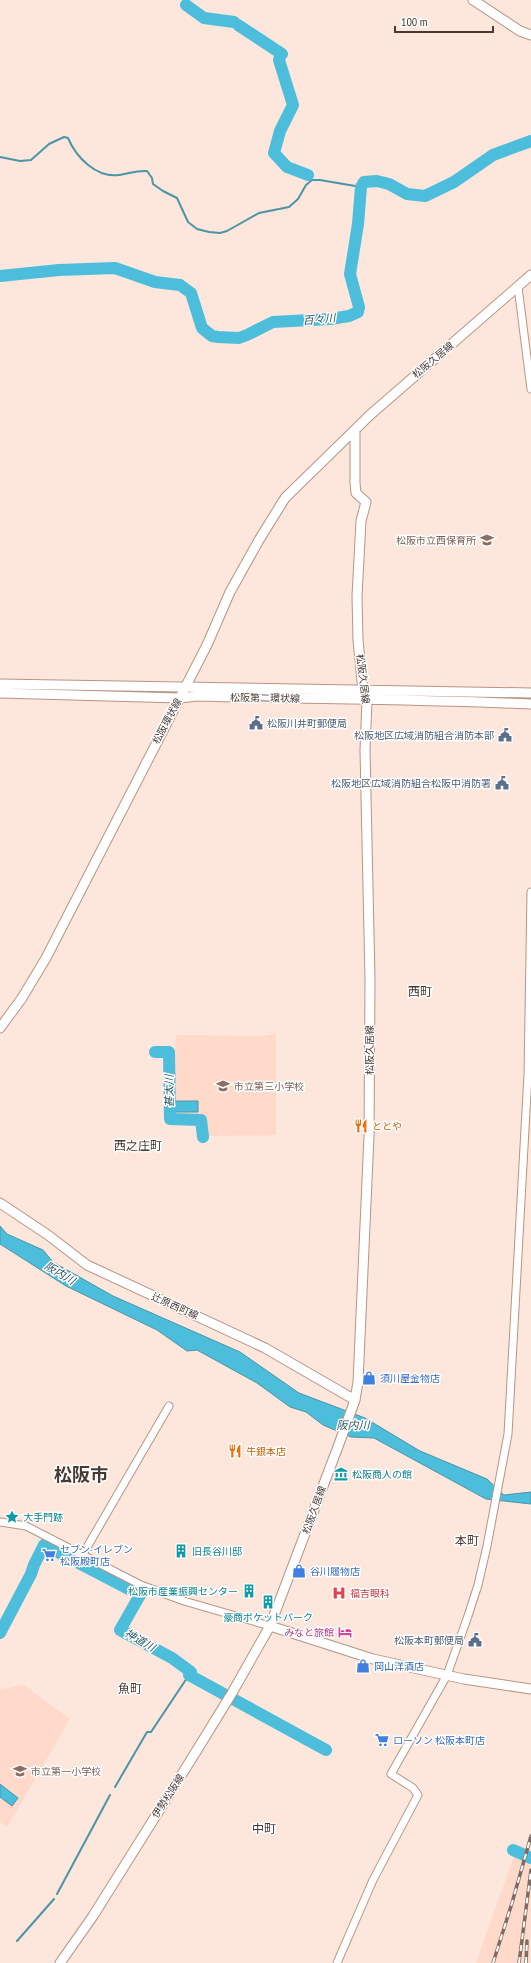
<svg xmlns="http://www.w3.org/2000/svg" width="531" height="1963" font-family="'PT Sans Narrow','Noto Sans JP',sans-serif">
<style>
.built{fill:#ffd9c9}
.water{fill:#4cbddb;stroke:#4b95a8}
.lines{fill:none;stroke-linecap:round;stroke-linejoin:round}
.stream{stroke:#4b95a8;stroke-width:2}
.river{stroke:#4cbddb;stroke-width:12}
.minor-casing{stroke:#b89484;stroke-width:9}
.major-casing{stroke:#b89484;stroke-width:11}
.minor{stroke:#fff;stroke-width:7}
.major{stroke:#fff;stroke-width:9}
.rail-casing{stroke:#7e6c64;stroke-width:3.5}
.rail{stroke:#fff;stroke-width:2;stroke-dasharray:6;stroke-linecap:butt}
.labels{text-anchor:middle;dominant-baseline:central;stroke-width:3;stroke-linejoin:round;paint-order:stroke}
.street-label{font-size:10px;fill:#483932;stroke:#fff}
.education-label{font-size:10px;fill:#785e54;stroke:#fff;text-anchor:start}
.service-label{font-size:10px;fill:#4e5e75;stroke:#fff;text-anchor:end}
.food-label{font-size:10px;fill:#c56008;stroke:#fff;text-anchor:start}
.shop-label{font-size:10px;fill:#366cbe;stroke:#fff;text-anchor:start}
.culture-label{font-size:10px;fill:#0d838f;stroke:#fff;text-anchor:start}
.health-label{font-size:10px;fill:#be3a42;stroke:#fff;text-anchor:start}
.hotel-label{font-size:10px;fill:#b23c85;stroke:#fff;text-anchor:end}
.water-label{font-size:11px;font-style:italic;fill:#295966;stroke:#fff}
.quarter-label{font-size:12px;fill:#483932;stroke:#fff}
.town-label{font-size:18px;font-weight:bold;fill:#483932;stroke:#fff}
</style>
<rect width="100%" height="100%" fill="#fde6db"/>
<path class="built" d="M276 1034V1135L204 1136 203 1118 171 1117 170 1053 175 1054 176 1035 259 1036Z
M23 1685 70 1719 7 1827 0 1822V1690Z
M518 1845 531 1850 530 1963H476Z"/>
<path class="water" d="M174 1101H198V1112H174Z
M0 1226 7 1234 43 1250 53 1262 113 1296 240 1352 299 1393 365 1418 420 1451 487 1479 504 1495 531 1492V1504L486 1499 374 1438 351 1437 323 1425 306 1412 290 1407 257 1383 197 1350 187 1351 157 1330 66 1286 0 1244Z
M0 1784 18 1798 12 1806 0 1797Z"/>
<g class="lines">
<path class="stream" d="M0 157 20 161 31 160 49 144 64 137 68 138C76 157 96 178 119 175 128 174 137 170 147 171L152 178 153 184 163 191 177 198 188 222 197 229 209 232 220 233 227 231 259 213 289 207 298 199 306 185 312 180H320L361 187
M115 1787 147 1732H151L189 1675
M57 1894 110 1795
M17 1941 54 1899"/>
<path class="river" d="M186 5 204 18 234 22
M238 25 282 54
M280 57 279 60 293 105 280 131 274 153 287 167 308 175
M0 276 59 270 115 268 155 282 180 285 191 293 202 328 212 336 218 337 239 338 247 335 273 322 330 319 349 316 358 312 359 307 350 274 358 224 361 187 364 182 377 181 389 184 407 194 425 196 454 182 493 155 531 141
M155 1052H169L170 1119 201 1120 203 1137
M0 1633 31 1574 34 1565 44 1545 140 1595 120 1630 172 1658 191 1672 189 1675 326 1750
M513 1850 531 1858"/>
<g class="minor-casing">
<path id="minor" d="M518 287 531 389
M0 1522 26 1526 141 1585 184 1601 270 1626
M83 1554 169 1406
M337 1963 373 1880 418 1795 413 1788 391 1774 447 1675 468 1616 478 1585 487 1546 508 1434 528 1075 531 892"/>
</g>
<g class="major-casing">
<path id="major" d="M473 0 520 31 531 35
M0 684 531 693
M0 693 180 698 197 696C308 699 420 699 531 704
M0 1028 22 998 46 958 207 645 230 592 259 540 285 498 370 415 531 275
M0 1203 48 1235 87 1265 265 1348 355 1400
M270 1626 373 1659 464 1679 531 1689
M60 1963 93 1916 197 1750 232 1693 270 1626 339 1444 355 1400 358 1382 369 1136 370 979 365 750 367 701 363 691 358 640 357 596 361 521 366 502 356 493 355 483V431"/>
</g>
<use href="#minor" class="minor"/>
<use href="#major" class="major"/>
<g class="rail-casing">
<path id="rail" d="M493 1963 512 1903 531 1836
M519 1963 531 1870
M526 1963 527 1941"/>
</g>
<use href="#rail" class="rail"/>
</g>
<defs>
<g id="school-bare" transform="scale(1.08)"><path d="M0-5L7-2L0 1L-7-2ZM-4 1L0 2.5L4 1V4Q0 6-4 4Z" fill="#8d6e63" stroke="#fff" stroke-width="2.5" paint-order="stroke"/></g>
<g id="civic-bare" transform="scale(1.08)"><path d="M-.6-6.5H3V-4.5H.6V-3L4-1V1h2V6H-6V1h2V-1L-.6-3ZM-1.2 2.5V6h2.4V2.5Z" fill="#5c6f8a" stroke="#fff" stroke-width="2.5" paint-order="stroke"/></g>
<g id="restaurant-bare" transform="scale(1.08)"><path d="M-5-6h1v4h1v-4h1v4h1v-4h1v5L-1.5 .5V6h-2V.5L-5-1ZM5-6V6H3V1.5H1.5Q1.5-4 5-6Z" fill="#e8710a" stroke="#fff" stroke-width="2.5" paint-order="stroke"/></g>
<g id="shop-bare" transform="scale(1.08)"><path d="M-5-2.5h2.3a2.7 3.5 0 0 1 5.4 0H5L5.5 6h-11ZM-1.5-2.5h3a1.5 2.3 0 0 0-3 0Z" fill="#3f7fe0" stroke="#fff" stroke-width="2.5" paint-order="stroke"/></g>
<g id="museum-bare" transform="scale(1.08)"><path d="M0-6L6-3V-2H-6V-3ZM-5-1h2V3h-2ZM-1-1h2V3h-2ZM3-1h2V3H3ZM-6 4H6V6H-6Z" fill="#0f9aa8" stroke="#fff" stroke-width="2.5" paint-order="stroke"/></g>
<g id="sight-bare" transform="scale(1.08)"><path d="M0-6L1.8-2.2L6-1.7L2.9 1.2L3.7 5.4L0 3.3L-3.7 5.4L-2.9 1.2L-6-1.7L-1.8-2.2Z" fill="#0f9aa8" stroke="#fff" stroke-width="2.5" paint-order="stroke"/></g>
<g id="building-bare" transform="scale(1.08)"><path d="M-4-6H4V6H1V3H-1V6H-4ZM-2.5-4.3h1.7v1.8h-1.7ZM.8-4.3h1.7v1.8H.8ZM-2.5-1h1.7V.8h-1.7ZM.8-1h1.7V.8H.8Z" fill="#0f9aa8" stroke="#fff" stroke-width="2.5" paint-order="stroke"/></g>
<g id="supermarket-bare" transform="scale(1.08)"><path d="M-6-5.5h2.5l.6 2H6L4.5 2H-2.5L-4.4-4H-6ZM-1.5 3.2a1.3 1.3 0 1 0 .1 0ZM3 3.2a1.3 1.3 0 1 0 .1 0Z" fill="#3f7fe0" stroke="#fff" stroke-width="2.5" paint-order="stroke"/></g>
<g id="hospital-bare" transform="scale(1.08)"><path d="M-5-5h3v3.5h4V-5h3V5h-3V1.5h-4V5h-3Z" fill="#e0444e" stroke="#fff" stroke-width="2.5" paint-order="stroke"/></g>
<g id="hotel-bare" transform="scale(1.08)"><path d="M-6-4.5h1.5V1H6V5H4.5V3h-9V5H-6ZM-4 0a1.8 1.8 0 1 1 3.6 0ZM.5 0V-2.5h3Q6-2.5 6 0Z" fill="#d1479c" stroke="#fff" stroke-width="2.5" paint-order="stroke"/></g>
</defs>
<g fill-rule="evenodd">
<use href="#school-bare" x="487" y="540"/>
<use href="#civic-bare" x="256" y="723"/>
<use href="#civic-bare" x="505" y="735"/>
<use href="#civic-bare" x="502" y="783"/>
<use href="#school-bare" x="223" y="1086"/>
<use href="#restaurant-bare" x="361" y="1126"/>
<use href="#shop-bare" x="369" y="1378"/>
<use href="#restaurant-bare" x="235" y="1451"/>
<use href="#museum-bare" x="341" y="1474"/>
<use href="#sight-bare" x="12" y="1517"/>
<use href="#building-bare" x="181" y="1551"/>
<use href="#supermarket-bare" x="49" y="1555"/>
<use href="#shop-bare" x="299" y="1571"/>
<use href="#building-bare" x="249" y="1591"/>
<use href="#hospital-bare" x="339" y="1593"/>
<use href="#building-bare" x="268" y="1602"/>
<use href="#hotel-bare" x="345" y="1632"/>
<use href="#civic-bare" x="475" y="1640"/>
<use href="#shop-bare" x="363" y="1666"/>
<use href="#supermarket-bare" x="382" y="1740"/>
<use href="#school-bare" x="20" y="1771"/>
</g>
<g class="labels">
<g class="street-label">
<text transform="translate(433 360) rotate(-40)">松阪久居線</text>
<text transform="translate(363 679) rotate(83)">松阪久居線</text>
<text transform="translate(265 698) rotate(1)">松阪第二環状線</text>
<text transform="translate(167 721) rotate(-62)">松阪環状線</text>
<text transform="translate(369 1050) rotate(-90)">松阪久居線</text>
<text transform="translate(175 1306) rotate(24)">辻原西町線</text>
<text transform="translate(314 1510) rotate(-70)">松阪久居線</text>
<text transform="translate(168 1796) rotate(-57)">伊勢松阪線</text>
</g>
<g class="education-label">
<text x="476" y="540" text-anchor="end">松阪市立西保育所</text>
<text x="234" y="1086">市立第三小学校</text>
<text x="31" y="1771">市立第一小学校</text>
</g>
<g class="service-label">
<text x="267" y="723" text-anchor="start">松阪川井町郵便局</text>
<text x="494" y="735">松阪地区広域消防組合消防本部</text>
<text x="491" y="783">松阪地区広域消防組合松阪中消防署</text>
<text x="464" y="1640">松阪本町郵便局</text>
</g>
<g class="food-label">
<text x="372" y="1126">ととや</text>
<text x="246" y="1451">牛銀本店</text>
</g>
<g class="shop-label">
<text x="380" y="1378">須川屋金物店</text>
<text x="60" y="1549">セブン-イレブン<tspan x="60" dy="12">松阪殿町店</tspan></text>
<text x="310" y="1571">谷川履物店</text>
<text x="374" y="1666">岡山洋酒店</text>
<text x="393" y="1740">ローソン 松阪本町店</text>
</g>
<g class="culture-label">
<text x="352" y="1474">松阪商人の館</text>
<text x="23" y="1517">大手門跡</text>
<text x="192" y="1551">旧長谷川邸</text>
<text x="238" y="1591" text-anchor="end">松阪市産業振興センター</text>
<text x="268" y="1617" text-anchor="middle">豪商ポケットパーク</text>
</g>
<g class="health-label">
<text x="350" y="1593">福吉眼科</text>
</g>
<g class="hotel-label">
<text x="334" y="1632">みなと旅館</text>
</g>
<g class="water-label">
<text transform="translate(319 319) rotate(-5)">百々川</text>
<text transform="translate(169 1091) rotate(-91)">甚太川</text>
<text transform="translate(60 1273) rotate(31)">阪内川</text>
<text x="353" y="1425">阪内川</text>
<text transform="translate(140 1640) rotate(30)">神道川</text>
</g>
<g class="quarter-label">
<text x="420" y="991">西町</text>
<text x="138" y="1145">西之庄町</text>
<text x="467" y="1540">本町</text>
<text x="130" y="1688">魚町</text>
<text x="264" y="1828">中町</text>
</g>
<g class="town-label">
<text x="81" y="1474">松阪市</text>
</g>
</g>
<path d="M395 26v6h98v-6" fill="none" stroke="#483932" stroke-width="2"/>
<text x="401" y="26" font-size="12" fill="#483932" stroke="#ffffff" stroke-width="3" paint-order="stroke">100 m</text>
</svg>
